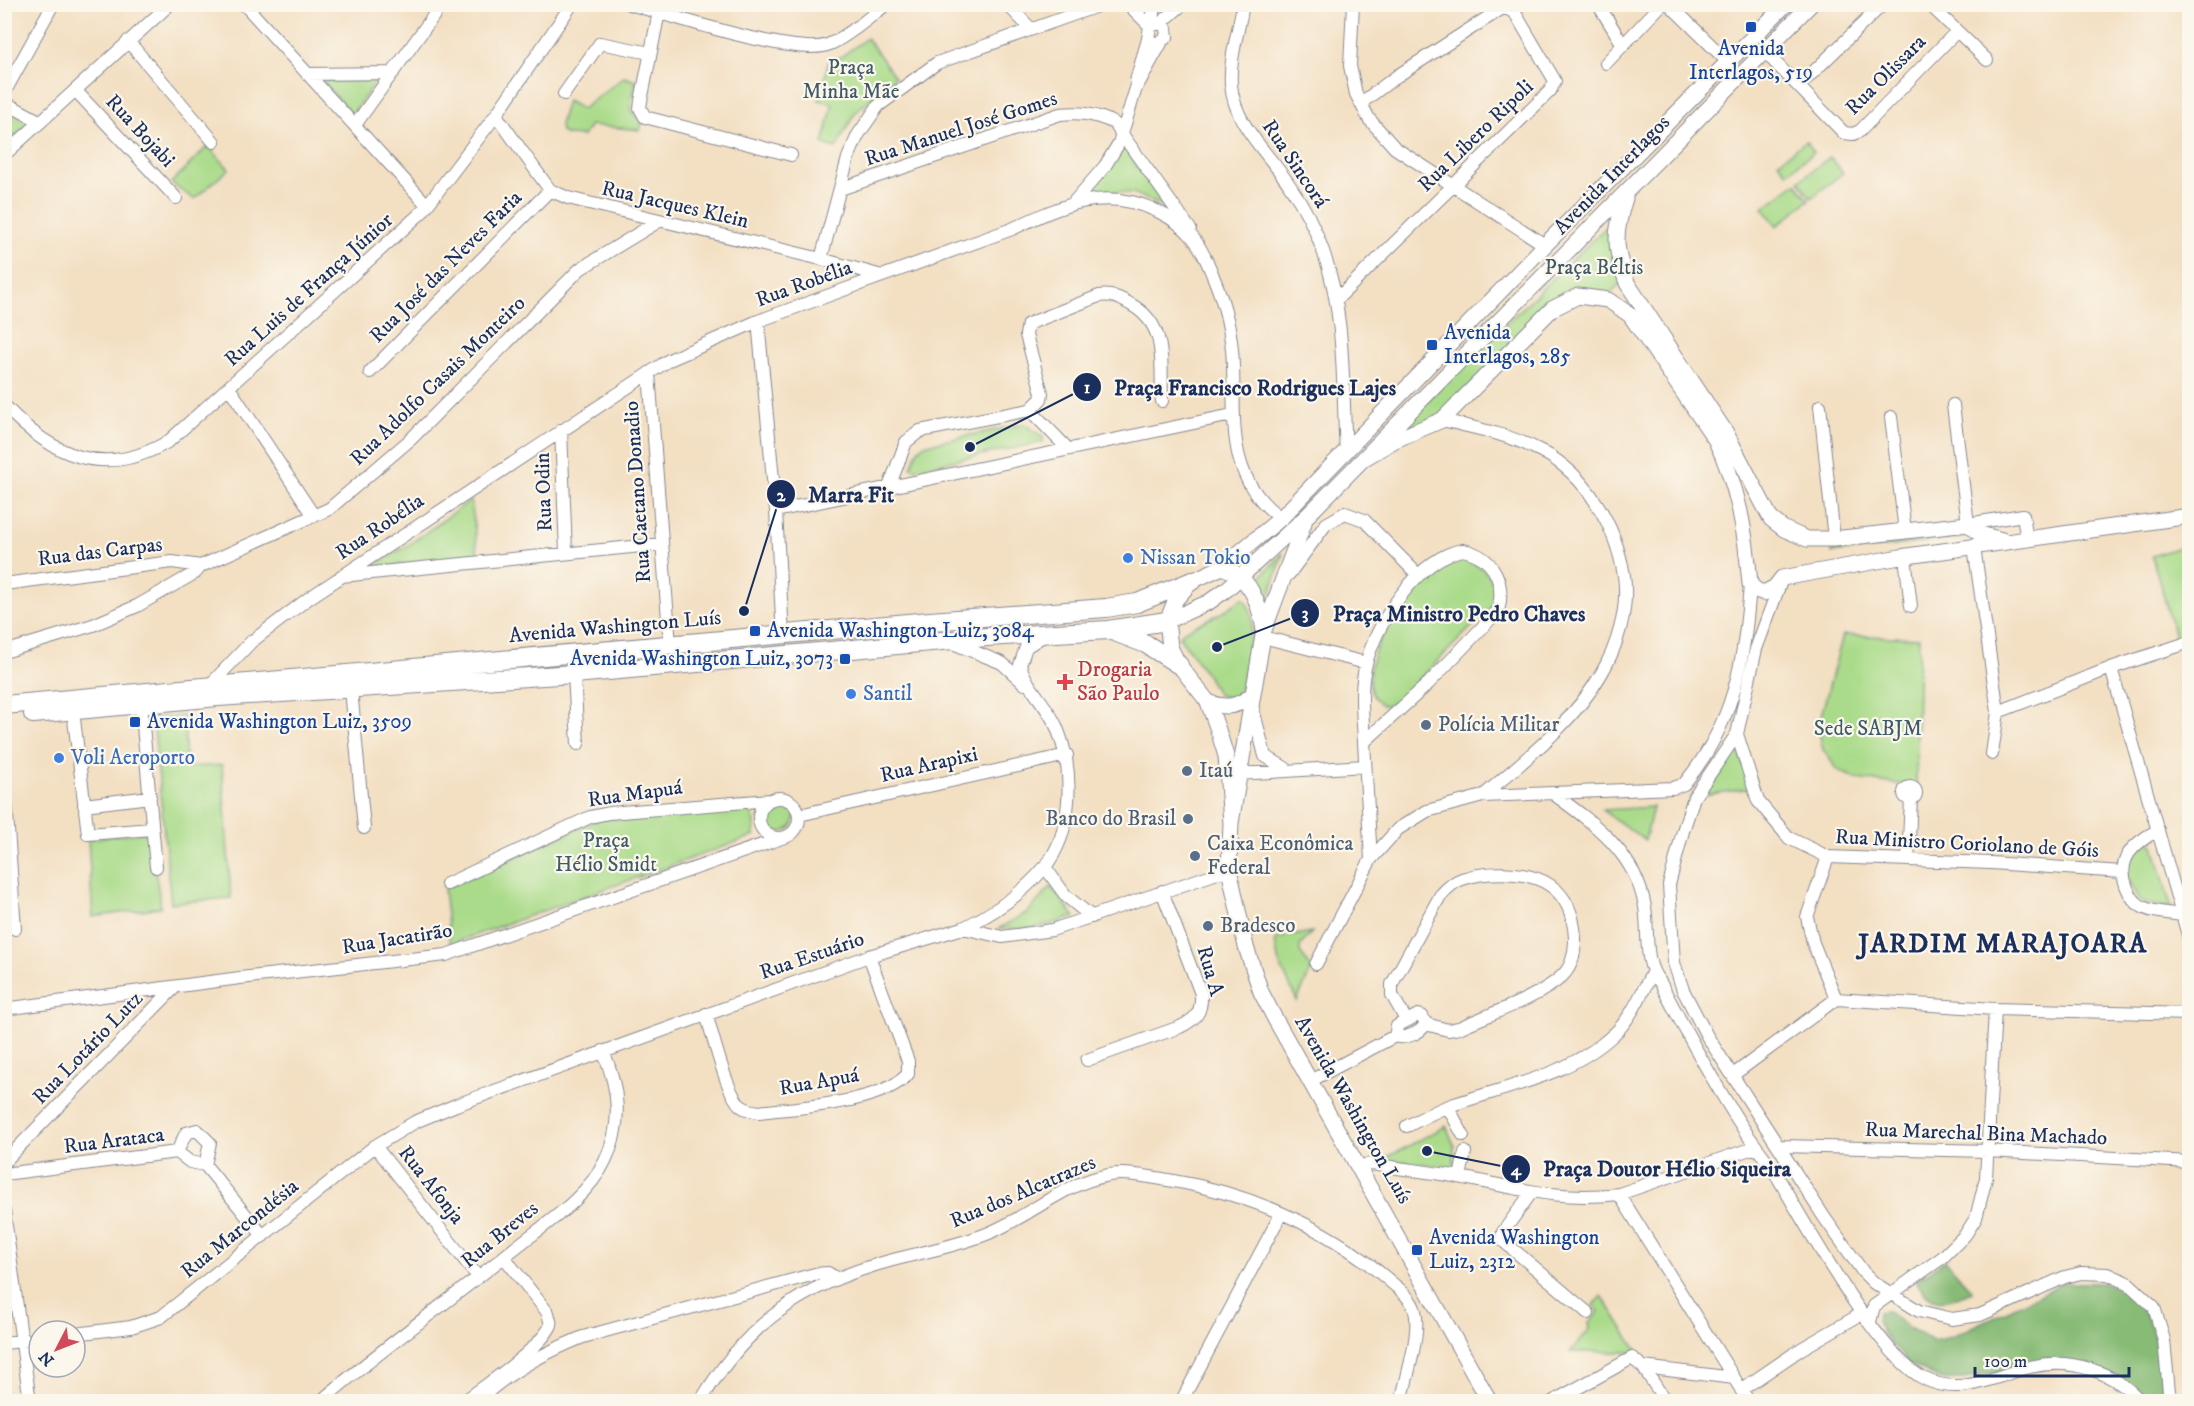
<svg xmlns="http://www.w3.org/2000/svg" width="2194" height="1406" font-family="'IM FELL DW Pica',serif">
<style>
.green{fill:#aadb8a;stroke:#628574;stroke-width:1.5}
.forest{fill:#87bb76;stroke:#51756a;stroke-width:1.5}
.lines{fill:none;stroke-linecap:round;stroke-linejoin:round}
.minor-casing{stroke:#878790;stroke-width:14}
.major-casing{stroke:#878790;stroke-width:17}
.highway-casing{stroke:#878790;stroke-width:20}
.minor{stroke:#fff;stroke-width:12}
.major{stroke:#fff;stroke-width:15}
.highway{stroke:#fff;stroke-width:18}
.transit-dot{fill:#1a4fb4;stroke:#fbf7ec;stroke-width:2}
.shop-dot{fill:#3f7fe0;stroke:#fbf7ec;stroke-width:2}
.health-dot{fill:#e0444e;stroke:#fbf7ec;stroke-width:2}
.service-dot{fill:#5c6f8a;stroke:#fbf7ec;stroke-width:2}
.labels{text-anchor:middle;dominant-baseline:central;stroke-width:4.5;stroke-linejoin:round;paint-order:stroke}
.transit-label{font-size:21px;fill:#164399;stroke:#fbf7ec;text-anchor:start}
.park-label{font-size:21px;fill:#3f5a69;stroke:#fbf7ec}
.street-label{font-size:21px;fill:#1b2f5e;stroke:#fbf7ec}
.shop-label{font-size:21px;fill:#366cbe;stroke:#fbf7ec;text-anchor:start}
.health-label{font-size:21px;fill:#be3a42;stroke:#fbf7ec;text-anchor:start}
.service-label{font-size:21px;fill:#4e5e75;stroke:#fbf7ec;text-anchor:start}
.district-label{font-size:27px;font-weight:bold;letter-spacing:1.5px;fill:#1b2f5e;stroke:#fbf7ec}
.leader{fill:none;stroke:#1b2f5e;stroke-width:2}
.callout-dot{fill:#1b2f5e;stroke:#fbf7ec;stroke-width:2}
.mark-label{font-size:18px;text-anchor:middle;font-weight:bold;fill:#fff}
.callout-label{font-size:22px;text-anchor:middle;font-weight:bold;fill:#1b2f5e;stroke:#fbf7ec;stroke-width:4.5;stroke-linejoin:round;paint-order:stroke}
</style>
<rect width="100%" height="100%" fill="#fbf7ec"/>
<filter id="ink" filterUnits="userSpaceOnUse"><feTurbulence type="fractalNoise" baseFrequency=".0167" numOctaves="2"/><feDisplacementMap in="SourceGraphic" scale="12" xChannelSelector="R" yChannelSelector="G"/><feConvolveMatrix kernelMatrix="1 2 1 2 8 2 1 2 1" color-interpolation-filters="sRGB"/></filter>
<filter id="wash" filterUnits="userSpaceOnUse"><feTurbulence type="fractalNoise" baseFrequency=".008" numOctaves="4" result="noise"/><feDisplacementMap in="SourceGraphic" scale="24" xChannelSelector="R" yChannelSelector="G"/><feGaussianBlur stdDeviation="1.35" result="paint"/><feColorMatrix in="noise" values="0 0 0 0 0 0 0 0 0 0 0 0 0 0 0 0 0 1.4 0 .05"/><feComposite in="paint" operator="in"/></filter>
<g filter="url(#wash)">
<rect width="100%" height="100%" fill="#f3dfc2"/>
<path class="green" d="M867 38 895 77 855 113 836 148 823 144 833 104 819 100 829 61 839 58Z
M624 77 636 81 630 109 642 124 640 130 590 125 583 136 567 135 561 132 560 124 567 101 582 109Z
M377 80 352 114 322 81Z
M5 110 29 123 5 145 4 111Z
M1122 141 1137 167 1170 210 1134 193 1090 191Z
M1806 141 1814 152 1787 173 1778 162Z
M208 146 229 169 194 199 171 183Z
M1830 157 1843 173 1811 198 1799 181Z
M1796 183 1809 200 1777 226 1763 208Z
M1610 223 1613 249 1622 282 1608 295 1589 289 1553 300 1440 417 1382 444Z
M1024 424 1043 437V442L914 469 911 467 918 450 923 445Z
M471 500 478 557 369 568 407 546Z
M1959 536 1962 538 1832 553V551Z
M2189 544V636L2176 640 2152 556Z
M1283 553 1268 601 1263 602 1257 581Z
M1457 559C1481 561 1502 581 1492 606L1397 702C1389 705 1383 708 1377 701 1345 667 1420 565 1457 559Z
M1243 598C1248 604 1252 612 1252 620 1251 637 1245 689 1234 699L1218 695 1207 675 1179 636 1184 631 1221 613Z
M1843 635 1919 638 1916 786 1856 779 1838 770 1823 750 1818 727Z
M184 716 186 767 222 765 231 898 171 903 153 718Z
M1738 749 1752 788 1705 795Z
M765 817a15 15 0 1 1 30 0a15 15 0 1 1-30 0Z
M748 804 755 822 754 836 450 944 444 889 599 819Z
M1653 807 1645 840 1602 810Z
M149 832 161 907 93 917 88 839Z
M2148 842 2154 845 2171 908 2140 902 2126 876 2130 853Z
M1051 887 1075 917 1036 928 998 929 1028 912Z
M1312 932 1300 946V953L1312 968 1297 1001 1278 960 1275 939Z
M1446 1126 1454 1145V1167L1382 1160Z
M1602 1296 1638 1352H1570L1590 1329 1589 1323 1599 1311 1593 1306Z"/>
<path class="forest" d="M1945 1260 1972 1291C1946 1301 1934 1310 1916 1281Z
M2064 1283C2077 1284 2093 1281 2106 1284 2161 1298 2155 1359 2168 1401H2146L2088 1364 1996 1373 1963 1379H1940L1909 1364 1882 1332 1877 1321 1878 1312 1887 1311 1909 1328 1933 1341 1952 1337Z"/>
</g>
<g filter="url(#ink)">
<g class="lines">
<g class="minor-casing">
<path id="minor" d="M244 4 427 205
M629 4C667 14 800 59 830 44 850 35 869 17 887 4
M1007 4 1030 28
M1128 4 1150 26
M1243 4C1239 30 1229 59 1231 85 1235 127 1269 153 1290 186 1304 206 1315 228 1323 251 1346 315 1342 385 1346 453
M1353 4 1350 66 1356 94 1369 119 1395 148 1545 245
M1598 4 1623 45
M1669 4 1729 63
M1929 4 1987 60
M659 12 641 101 640 108 645 117 791 155
M1161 23 1166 28 1167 37 1156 44 1148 39 1150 26 1161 23 1183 4
M1152 24 1154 4
M128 41 214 142
M1764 51 1844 133 1853 134 1860 131 1957 31
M1606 63 1662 4
M307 74 393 73
M1136 81 1148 39
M1799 86 1883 4
M76 91 176 198
M4 93 53 4
M564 94 600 43 650 53
M4 102 41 122
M496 115 550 190 568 198 821 259 882 276
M355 125 442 4
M4 155 170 4
M840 189 1060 114C1081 112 1095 114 1114 123L1190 229
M1073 203 1105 166 1119 143 1136 88 1161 43
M821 259 848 158 858 135 878 106 937 63 1103 4
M1336 300 1550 91 1555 81 1515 13 1508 9H1501L1397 76 1361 103
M758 321 776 511 783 636
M370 372 550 190
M649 373 670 645
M230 389 314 516
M4 405C51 456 104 480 169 441L422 212 496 115 572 4
M1953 405 1968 524 2023 515 2027 540
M1820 406 1834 539
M1030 410 1041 399 1042 393 1026 335 1028 324 1099 296C1111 294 1120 298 1130 304 1169 325 1160 363 1162 401
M1891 417 1905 531
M1442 420C1476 428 1510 435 1541 451 1587 475 1616 526 1624 576 1629 609 1617 648 1600 676 1572 724 1524 760 1483 796
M561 430 566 552
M889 487 906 442 920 431 1030 410 1067 448
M776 511 1232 415
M1974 547 1998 712 1992 754
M1463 550C1493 556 1506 582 1498 611L1429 683 1364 742C1363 716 1359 689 1366 664 1376 623 1419 557 1463 550Z
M1905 557 1911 606
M1289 574 1326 524 1345 513 1364 520 1418 575
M341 576 662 544
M1781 581 1756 649 1737 734 1694 797 1683 831 1669 885 1674 963 1683 990 1707 1036 1824 1217 1863 1272 1874 1283 1919 1311 1952 1319 1980 1315 2065 1277 2081 1273 2108 1274 2128 1283 2154 1307 2164 1340 2169 1392 2173 1402
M4 584 172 562 201 566
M1263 637 1366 663
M955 644 1002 663 1025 684
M4 652 93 625 137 606 195 573 201 566 329 509 411 439 580 269 659 221
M2111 668 2190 942
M574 674 578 744
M210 685 251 642 309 598 669 360 758 321 1012 229C1062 205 1106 185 1159 212 1190 227 1201 245 1213 276 1225 304 1232 334 1233 365 1235 423 1226 479 1281 518
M351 689 364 828
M141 704 156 867
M1253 709 1265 756 1285 768
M73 711 88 834 152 829
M1998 712 2111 668 2190 642
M1737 734 1758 801 1789 838 1828 857 1991 863 2122 872
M1364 742 1371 859
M4 772 15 929
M1238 774 1365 766
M1904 793a6 6 0 1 1 12 0a6 6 0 1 1-12 0Z
M1555 795C1595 824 1636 854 1645 907 1649 931 1643 963 1660 982 1686 1032 1712 1081 1743 1128 1753 1144 1767 1159 1777 1176 1805 1223 1879 1358 1925 1379 1962 1397 1994 1376 2030 1367 2070 1357 2114 1371 2141 1402
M759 818a20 20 0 1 1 40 0a20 20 0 1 1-40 0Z
M84 805 150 797
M799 815 1067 755
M2158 830C2134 843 2115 859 2127 888 2130 895 2134 902 2141 906 2152 913 2169 913 2182 915
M1828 857 1807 917 1813 943 1836 999
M1908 860 1911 799
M1045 867 1066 896 1092 917
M447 884 590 817 609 813 770 800
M963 928C994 913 1022 894 1044 868 1074 832 1074 769 1057 728 1048 705 1027 689 1020 665L1026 647 1043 636
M1316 964 1371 859 1398 829 1427 811 1483 796 1673 788 1684 784C1734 724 1745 660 1750 584
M4 1009 240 978 446 955 779 839
M706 1014C713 1035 726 1093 741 1106 746 1110 752 1111 759 1112 798 1107 881 1104 908 1074V1061L869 956
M1418 1015 1422 1016 1426 1024C1420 1033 1405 1040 1395 1036L1397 1026Z
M1406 1020 1392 995V984L1440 896C1446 889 1453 882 1462 879 1487 871 1530 870 1551 886 1568 898 1574 919 1575 938 1575 952 1572 967 1562 976 1541 997 1487 1015 1459 1028L1448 1030 1426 1024
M1087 1060 1180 1027C1196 1019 1202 1013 1201 994L1162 891
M1733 1075 1836 999 1995 1009 2190 1014
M1310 1081 1395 1036
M1448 1107 1463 1135
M1407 1126C1421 1119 1435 1111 1449 1106 1504 1087 1569 1076 1613 1035 1631 1019 1641 994 1652 973
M375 1146 478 1277
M1781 1146 1988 1151 2190 1162
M177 1152 186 1133 197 1130 210 1143 205 1165
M4 1162 174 988
M1359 1166 1372 1164C1401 1169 1431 1172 1459 1177 1518 1188 1558 1201 1619 1194L1756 1147
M4 1174 177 1152 190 1162 205 1165 263 1236
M1460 1177 1465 1152
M1531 1193 1503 1232 1502 1240 1588 1313
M1619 1194 1749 1402
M4 1211 30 1402
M1870 1322 1874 1306 1943 1257 1965 1235 1976 1218 1986 1178 1995 1009
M75 1334 131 1327 161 1317 375 1146 415 1122 456 1105 869 956 963 928 1002 937 1052 930 1229 869
M4 1343 39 1339
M1643 1367 1734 1378
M1741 1390 1801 1349 1863 1313
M320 1402C381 1349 448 1302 510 1252 542 1226 587 1199 605 1161 623 1124 619 1088 603 1051
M463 1402C486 1385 540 1349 551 1325L548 1313 504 1257
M477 1402C505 1374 546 1352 583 1337L815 1274 828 1273 836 1278
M700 1402C742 1332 790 1292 869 1267 908 1254 950 1249 989 1233 1030 1216 1064 1183 1109 1175 1128 1172 1149 1177 1168 1180 1247 1193 1324 1225 1385 1277 1395 1286 1411 1296 1415 1311 1421 1332 1406 1379 1401 1402
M1181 1402 1281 1214
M1552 1402 1632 1358 1643 1367 1666 1402"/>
</g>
<g class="major-casing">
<path id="major" d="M1625 198C1614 234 1614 248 1627 283L1726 433 1771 519 1784 529 1807 539H1834L1968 524
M1363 459 1395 440 1442 420 1552 309 1578 296 1608 300 1630 315 1715 439C1738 485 1746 534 1750 584L1756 590 1764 593 1775 587 1782 578 1900 557 2190 516
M1968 524 1980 534 2002 540
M1222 567C1250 576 1259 602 1264 630L1231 823 1229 869 1246 947 1261 992 1274 1017 1490 1402
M1167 621 1209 602 1227 589 1309 514 1811 4
M1264 630 1304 523
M1208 702C1227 709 1237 707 1252 695
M1231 823 1226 756 1218 730 1208 702 1179 665 1170 647 1167 621 1176 599 1192 581 1222 567 1281 518 1546 244 1786 4"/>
</g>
<g class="highway-casing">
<path id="highway" d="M1112 631 1146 644 1179 665
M4 705 930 621 1106 608 1137 603 1192 581
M33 714 218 697 574 674 987 637 1108 630 1167 621"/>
</g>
<use href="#minor" class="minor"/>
<use href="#major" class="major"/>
<use href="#highway" class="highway"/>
</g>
</g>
<g class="transit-dot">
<rect x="1745" y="21" width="12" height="12" rx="3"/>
<rect x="1426" y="339" width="12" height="12" rx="3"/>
<rect x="749" y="625" width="12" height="12" rx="3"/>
<rect x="839" y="653" width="12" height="12" rx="3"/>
<rect x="129" y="716" width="12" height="12" rx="3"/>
<rect x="1411" y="1244" width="12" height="12" rx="3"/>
</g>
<g class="shop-dot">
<circle cx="1128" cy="558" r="6"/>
<circle cx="851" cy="694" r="6"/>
<circle cx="59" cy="758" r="6"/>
</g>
<path class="health-dot" d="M1062 673h6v6h6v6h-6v6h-6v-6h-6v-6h6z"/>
<g class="service-dot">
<circle cx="1426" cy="725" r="6"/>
<circle cx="1187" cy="771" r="6"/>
<circle cx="1188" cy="819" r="6"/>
<circle cx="1195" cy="856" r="6"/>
<circle cx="1208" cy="926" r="6"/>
</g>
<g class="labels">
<g class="transit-label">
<text x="1751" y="49" text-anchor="middle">Avenida<tspan x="1751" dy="24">Interlagos, 519</tspan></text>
<text x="1444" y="333">Avenida<tspan x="1444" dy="24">Interlagos, 285</tspan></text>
<text x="767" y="631">Avenida Washington Luiz, 3084</text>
<text x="833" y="659" text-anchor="end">Avenida Washington Luiz, 3073</text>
<text x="147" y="722">Avenida Washington Luiz, 3509</text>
<text x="1429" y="1238">Avenida Washington<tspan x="1429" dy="24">Luiz, 2312</tspan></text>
</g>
<g class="park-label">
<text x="851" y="68">Praça<tspan x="851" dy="24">Minha Mãe</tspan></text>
<text x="1594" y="268">Praça Béltis</text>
<text x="1868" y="729">Sede SABJM</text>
<text x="606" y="841">Praça<tspan x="606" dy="24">Hélio Smidt</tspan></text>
</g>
<g class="street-label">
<text transform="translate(1886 75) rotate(-45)">Rua Olissara</text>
<text transform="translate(961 129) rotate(-18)">Rua Manuel José Gomes</text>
<text transform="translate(140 131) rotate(47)">Rua Bojabi</text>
<text transform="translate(1476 136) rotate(-44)">Rua Libero Ripoli</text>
<text transform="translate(1295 164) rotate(56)">Rua Sincorá</text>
<text transform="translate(1612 175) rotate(-46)">Avenida Interlagos</text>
<text transform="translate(675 205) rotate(13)">Rua Jacques Klein</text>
<text transform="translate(446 267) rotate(-45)">Rua José das Neves Faria</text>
<text transform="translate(804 284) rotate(-20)">Rua Robélia</text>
<text transform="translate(309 290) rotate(-42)">Rua Luis de França Júnior</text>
<text transform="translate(438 381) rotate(-44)">Rua Adolfo Casais Monteiro</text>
<text transform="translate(544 492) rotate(-92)">Rua Odin</text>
<text transform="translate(638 492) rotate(-94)">Rua Caetano Donadio</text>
<text transform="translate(380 527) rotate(-34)">Rua Robélia</text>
<text transform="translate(100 552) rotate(-7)">Rua das Carpas</text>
<text transform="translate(615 627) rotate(-5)">Avenida Washington Luís</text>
<text transform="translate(929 765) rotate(-13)">Rua Arapixi</text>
<text transform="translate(635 794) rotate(-8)">Rua Mapuá</text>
<text transform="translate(1967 844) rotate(3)">Rua Ministro Coriolano de Góis</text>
<text transform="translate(397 939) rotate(-9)">Rua Jacatirão</text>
<text transform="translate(812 956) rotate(-19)">Rua Estuário</text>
<text transform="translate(1210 971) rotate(74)">Rua A</text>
<text transform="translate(88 1048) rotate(-46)">Rua Lotário Lutz</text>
<text transform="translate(819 1082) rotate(-10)">Rua Apuá</text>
<text transform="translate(1353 1110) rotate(60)">Avenida Washington Luís</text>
<text transform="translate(1986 1134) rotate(2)">Rua Marechal Bina Machado</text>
<text transform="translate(114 1141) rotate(-7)">Rua Arataca</text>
<text transform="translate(431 1185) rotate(52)">Rua Afonja</text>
<text transform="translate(1023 1192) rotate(-23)">Rua dos Alcatrazes</text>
<text transform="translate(240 1229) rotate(-39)">Rua Marcondésia</text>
<text transform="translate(500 1235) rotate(-39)">Rua Breves</text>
</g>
<g class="shop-label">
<text x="1140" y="558">Nissan Tokio</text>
<text x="863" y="694">Santil</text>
<text x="71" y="758">Voli Aeroporto</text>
</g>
<g class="health-label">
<text x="1077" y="670">Drogaria<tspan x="1077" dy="24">São Paulo</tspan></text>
</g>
<g class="service-label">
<text x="1438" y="725">Polícia Militar</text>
<text x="1199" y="771">Itaú</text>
<text x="1176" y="819" text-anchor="end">Banco do Brasil</text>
<text x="1207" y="844">Caixa Econômica<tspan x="1207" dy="24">Federal</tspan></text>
<text x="1220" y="926">Bradesco</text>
</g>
<g class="district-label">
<text x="2003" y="944">JARDIM MARAJOARA</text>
</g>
</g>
<path class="leader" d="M970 447L1087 387M744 611L781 494M1217 647L1305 613M1427 1151L1516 1169"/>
<g class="callout-dot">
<circle cx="970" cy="447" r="6"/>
<circle cx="744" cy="611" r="6"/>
<circle cx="1217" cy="647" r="6"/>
<circle cx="1427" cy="1151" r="6"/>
<circle cx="1087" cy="387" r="15"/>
<circle cx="781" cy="494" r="15"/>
<circle cx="1305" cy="613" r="15"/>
<circle cx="1516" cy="1169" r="15"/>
</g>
<g class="mark-label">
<text x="1087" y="393">1</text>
<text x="781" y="501">2</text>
<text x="1305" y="619">3</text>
<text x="1516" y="1175">4</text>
</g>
<g class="callout-label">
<text x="1255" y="395">Praça Francisco Rodrigues Lajes</text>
<text x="851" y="502">Marra Fit</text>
<text x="1459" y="621">Praça Ministro Pedro Chaves</text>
<text x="1667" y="1176">Praça Doutor Hélio Siqueira</text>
</g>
<rect width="2194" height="1406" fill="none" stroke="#fbf7ec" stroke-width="24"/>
<g transform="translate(57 1349) rotate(228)"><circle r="28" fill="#fbf7ec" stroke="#a1a7b3" stroke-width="1.5"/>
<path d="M0-4.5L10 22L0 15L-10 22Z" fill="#d1495b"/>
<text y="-9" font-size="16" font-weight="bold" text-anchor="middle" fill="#1b2f5e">N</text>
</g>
<path d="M1975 1367v9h154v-9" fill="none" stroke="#1b2f5e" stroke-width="3"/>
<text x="1984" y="1367" font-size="18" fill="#1b2f5e" stroke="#fbf7ec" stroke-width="4.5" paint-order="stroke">100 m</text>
</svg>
